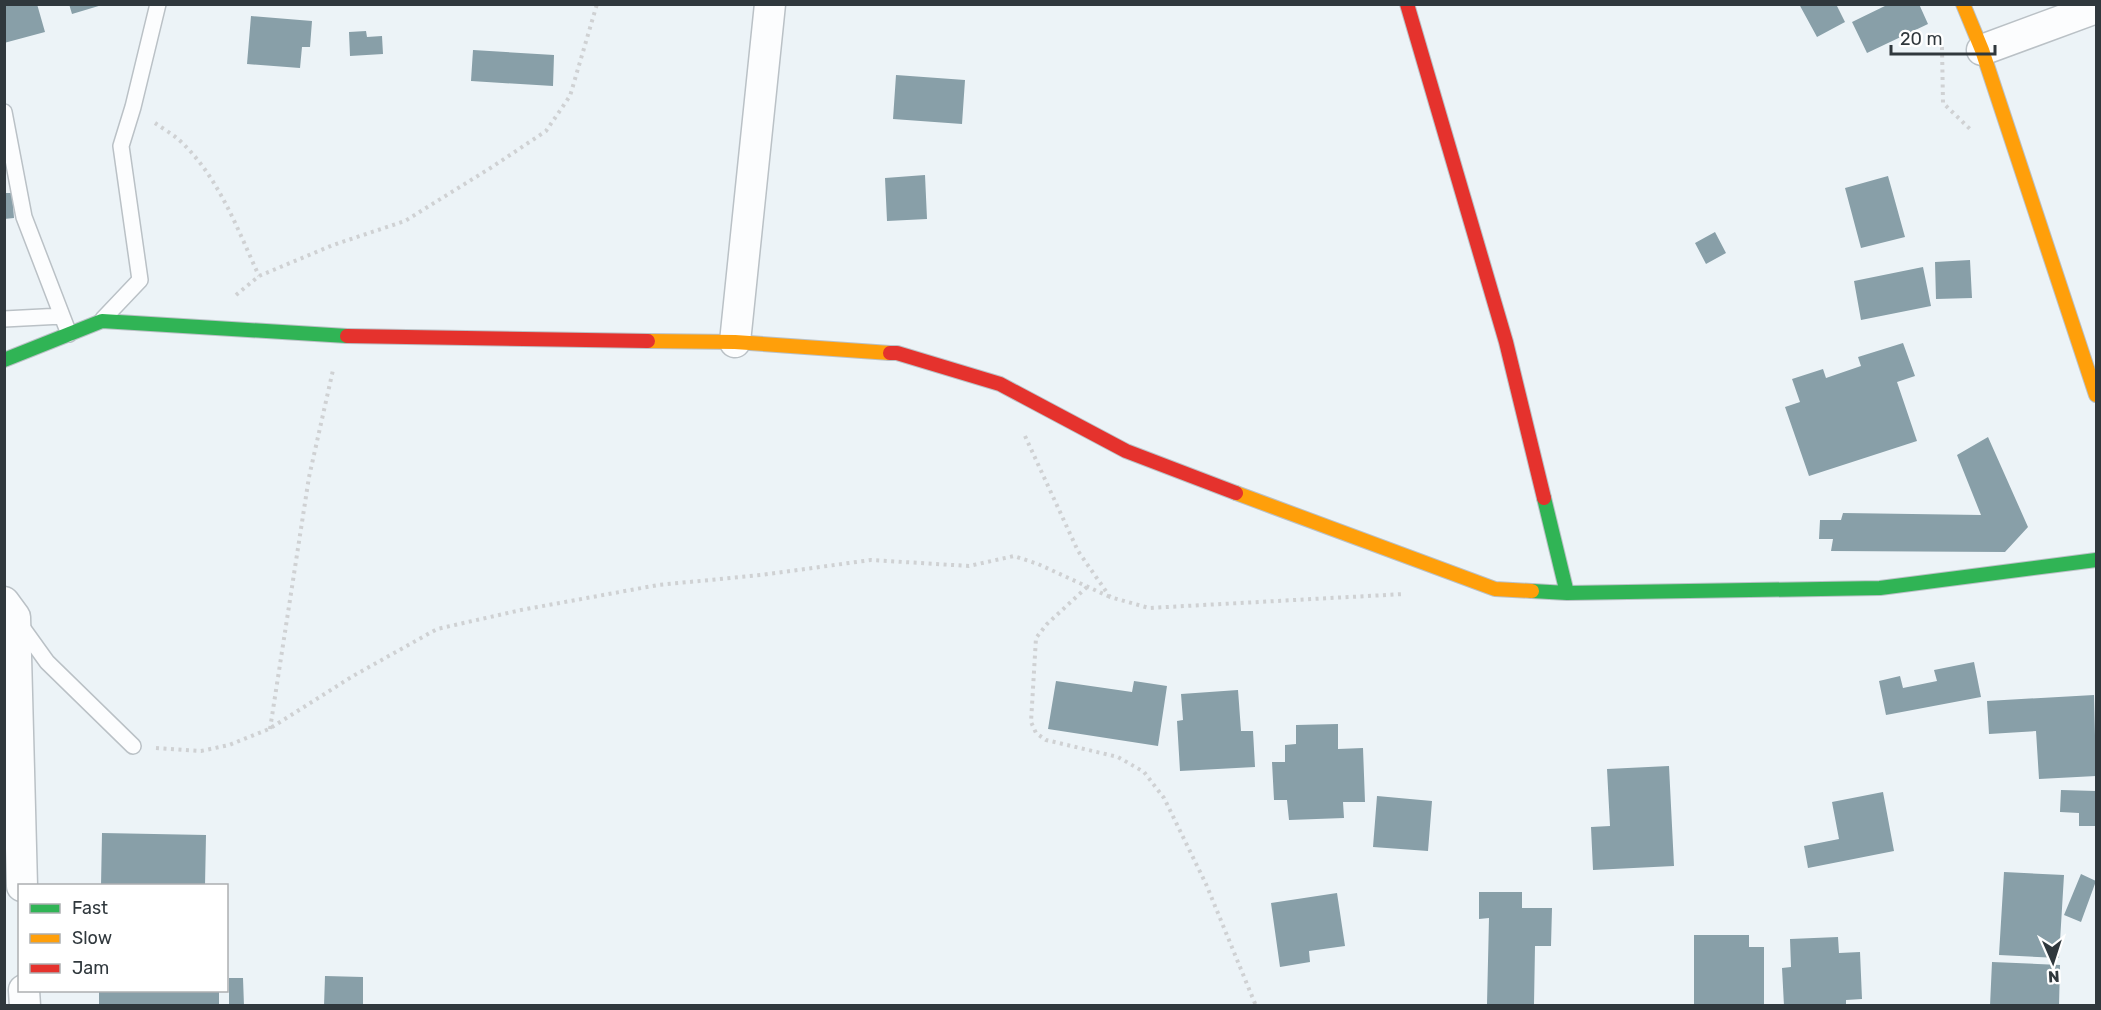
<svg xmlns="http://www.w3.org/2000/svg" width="2101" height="1010" font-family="Rubik,sans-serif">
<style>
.building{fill:#889fa8}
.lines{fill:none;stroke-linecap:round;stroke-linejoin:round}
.lane-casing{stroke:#bac1c6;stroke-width:18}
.street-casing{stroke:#bac1c6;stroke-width:33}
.fast-casing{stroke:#bac1c6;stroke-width:16}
.slow-casing{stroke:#bac1c6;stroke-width:16}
.jam-casing{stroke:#bac1c6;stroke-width:16}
.path{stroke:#cfd1d3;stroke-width:4;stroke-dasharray:3 4.5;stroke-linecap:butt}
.lane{stroke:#fcfdfe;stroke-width:15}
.street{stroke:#fcfdfe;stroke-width:30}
.fast{stroke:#30b455;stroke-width:14}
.slow{stroke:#ff9f0a;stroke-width:14}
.jam{stroke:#e5322d;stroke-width:14}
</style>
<rect width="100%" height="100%" fill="#ecf3f7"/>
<path class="building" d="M4 4H37L45 32 4 43Z
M69 4H102V5L72 14Z
M1799 4H1836L1845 22 1817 37Z
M1889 4H1919L1928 24 1867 53 1852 22Z
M251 16 312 21 310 47H302L300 68 247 64Z
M366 31 367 37 382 36 383 54 350 56 349 32Z
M473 50 554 55 553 86 471 81Z
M896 75 965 80 962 124 893 119Z
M925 175 927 219 887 221 885 178Z
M1888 176 1905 237 1861 248 1845 188Z
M4 193H12L14 218 4 219Z
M1715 232 1726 253 1706 264 1695 243Z
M1970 260 1972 298 1936 299 1935 262Z
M1923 267 1931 306 1861 320 1854 281Z
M1903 343 1915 376 1897 382 1917 441 1809 476 1785 407 1800 402 1792 379 1823 369 1826 378 1861 366 1858 357Z
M1988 437 2028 527 2005 552 1831 551 1833 539H1819L1820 520H1841L1843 513 1981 515 1957 455Z
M1974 662 1981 697 1886 715 1879 681 1900 676 1903 688 1937 681 1934 670Z
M1056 681 1132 692 1134 681 1167 686 1158 746 1048 729Z
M1238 690 1241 731H1253L1255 767 1180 771 1177 721 1183 720 1181 694Z
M2094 695 2096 776 2039 779 2036 731 1989 734 1987 701Z
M1338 724V749L1363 748 1365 802H1343L1344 818 1289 820 1287 800H1274L1272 762H1285V745L1296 744V725Z
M1669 766 1674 866 1593 870 1591 827 1610 826 1607 769Z
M2061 790 2096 791V826H2079V813L2060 812Z
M1883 792 1894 851 1808 868 1804 846 1839 839 1832 802Z
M1377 796 1432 801 1428 851 1373 847Z
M102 833 206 835 205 886H101Z
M2004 872 2064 875 2059 958 1999 955Z
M2081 874 2096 881 2081 922 2064 915Z
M1479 892H1522V908H1552L1551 946H1535L1534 1004H1487L1489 918 1479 919Z
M1337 893 1345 946 1309 951 1310 962 1280 967 1271 903Z
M1694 935H1749V947H1764V1006H1694Z
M1838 937 1839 953 1860 952 1862 999 1846 1000V1006H1784L1782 968 1791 967 1790 939Z
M1992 962 2060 965 2059 1006H1990Z
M325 976 363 977V1006H324Z
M229 978H243L244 1006H229Z
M99 990H219V1006H99Z"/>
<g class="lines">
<g class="lane-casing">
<path id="lane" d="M4 112 24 217 69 334
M4 319 62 316
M103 319 140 280 121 146 133 107 158 4
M19 623 47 662 133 746"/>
</g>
<g class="street-casing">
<path id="street" d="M1982 50 2096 8
M735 342 770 4
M4 602 15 617 22 886
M24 990 25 1006"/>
</g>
<g class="fast-casing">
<path id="fast" d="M4 360 102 321 347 336
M1544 498 1567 593
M1532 591 1567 593 1880 588 2096 560"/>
</g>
<g class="slow-casing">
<path id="slow" d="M1963 4 1982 50 2096 395
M648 341 735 342 890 353
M1236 493 1495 589 1532 591"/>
</g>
<g class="jam-casing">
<path id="jam" d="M1407 4 1506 342 1544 498
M347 336 648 341
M890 353H897L1000 384 1126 451 1236 493"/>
</g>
<path class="path" d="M1942 47 1943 103 1971 130
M155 123C162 128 171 133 178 139 218 175 237 228 259 276
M236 295 259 276 333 245 405 221 492 167 546 131 570 96 597 4
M1025 436 1078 551 1110 597 1149 608 1404 594
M1087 587 1047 624 1036 638 1031 722 1036 733 1046 740 1118 757 1144 772 1164 798 1206 884 1256 1006
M270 729 309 477 333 370
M156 748 201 751 229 745 269 729 353 676 437 629 521 610 658 585 761 575 871 560 969 566 1014 556 1038 564 1110 597"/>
<use href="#lane" class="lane"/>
<use href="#street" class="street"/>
<use href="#fast" class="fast"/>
<use href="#slow" class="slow"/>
<use href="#jam" class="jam"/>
</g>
<rect width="2101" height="1010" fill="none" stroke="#30383d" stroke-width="12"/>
<rect x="18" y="884" width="210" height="108" fill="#ffffff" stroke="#acafb1" stroke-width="1.5"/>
<rect x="30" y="904" width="30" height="9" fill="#30b455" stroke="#acafb1" stroke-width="1.5"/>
<text x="72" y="914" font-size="18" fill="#30383d">Fast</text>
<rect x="30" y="934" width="30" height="9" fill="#ff9f0a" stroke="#acafb1" stroke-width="1.5"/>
<text x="72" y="944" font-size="18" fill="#30383d">Slow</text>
<rect x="30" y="964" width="30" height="9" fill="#e5322d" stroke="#acafb1" stroke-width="1.5"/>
<text x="72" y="974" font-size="18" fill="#30383d">Jam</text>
<g transform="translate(2053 962) rotate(177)" stroke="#ffffff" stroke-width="4.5" paint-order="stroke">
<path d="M0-4.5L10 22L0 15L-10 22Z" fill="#30383d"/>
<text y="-9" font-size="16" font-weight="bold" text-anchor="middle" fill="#30383d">N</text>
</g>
<path d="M1891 45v9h104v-9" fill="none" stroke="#30383d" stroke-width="3"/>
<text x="1900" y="45" font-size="18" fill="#30383d" stroke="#ffffff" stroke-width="4.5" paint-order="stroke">20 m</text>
</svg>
